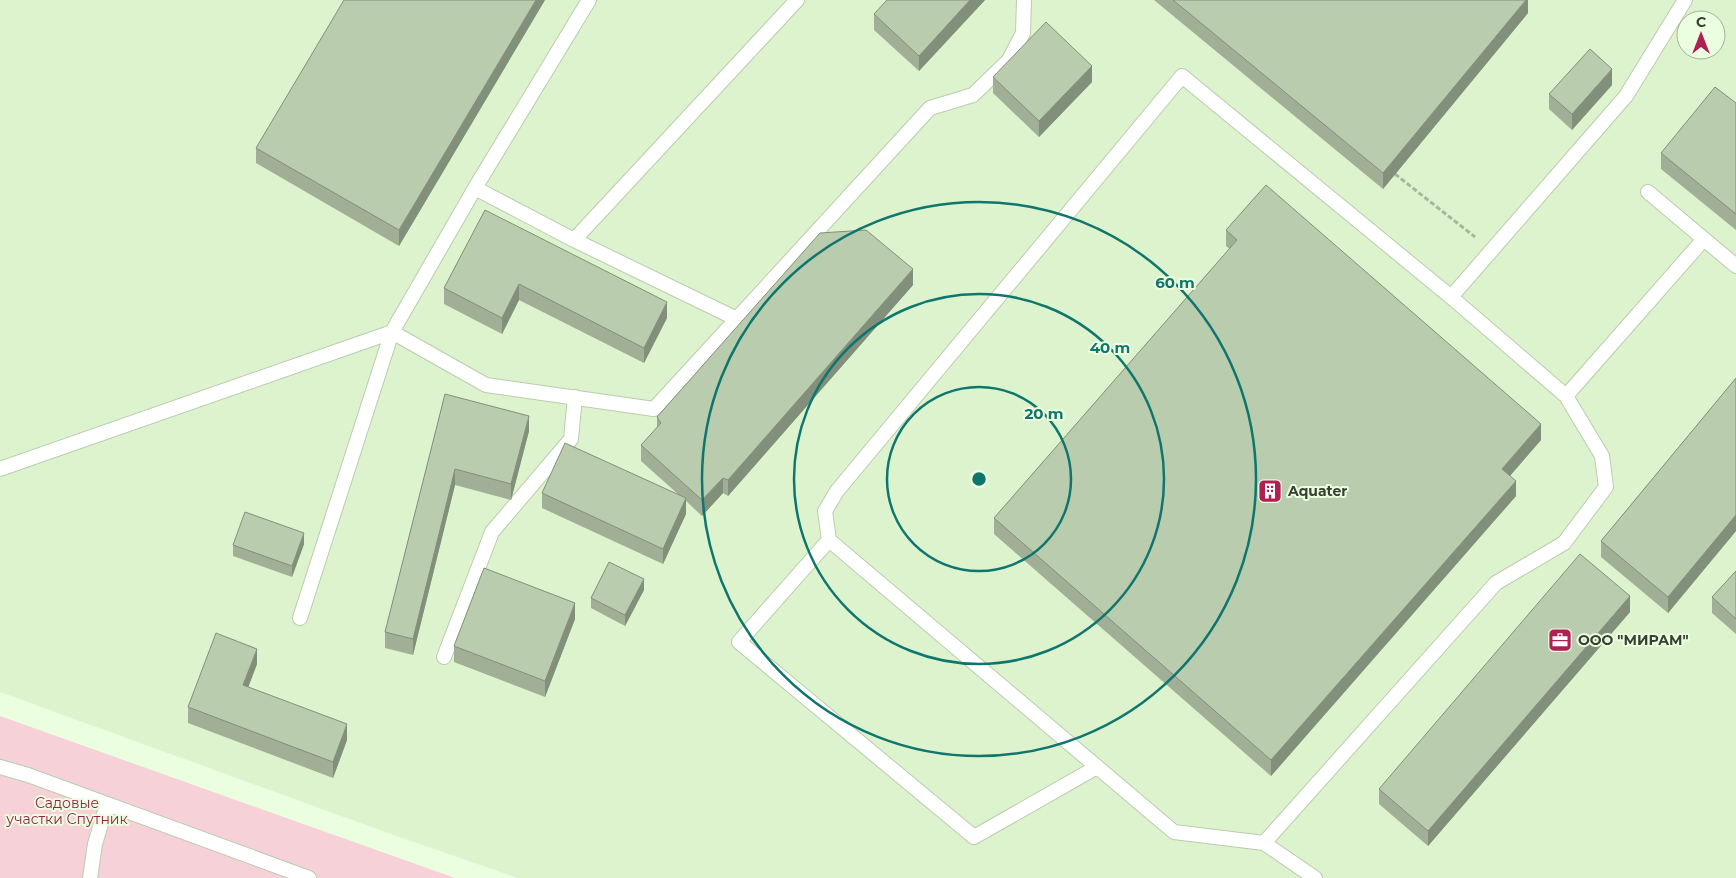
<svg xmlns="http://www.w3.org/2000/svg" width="1736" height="878" font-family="Montserrat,sans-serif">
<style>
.built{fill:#ddf3ce;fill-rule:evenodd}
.green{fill:#f6d1d7}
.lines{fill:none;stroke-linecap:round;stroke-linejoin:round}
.lane-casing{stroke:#baccae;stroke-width:16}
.path{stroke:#a7b69e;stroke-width:3;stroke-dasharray:5 2.5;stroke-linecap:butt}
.lane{stroke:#fff;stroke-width:14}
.wall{fill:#a0af96}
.shaded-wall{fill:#828f7a}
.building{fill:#baccae;stroke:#828f7a}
.ring{fill:none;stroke:#0f766e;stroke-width:2.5}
.labels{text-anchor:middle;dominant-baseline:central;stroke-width:4;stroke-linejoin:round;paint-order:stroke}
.poi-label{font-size:14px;font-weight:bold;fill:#373f32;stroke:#ebfedf;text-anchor:start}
.park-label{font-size:14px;fill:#992149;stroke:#ebfedf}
.centre{fill:#0f766e;stroke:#ebfedf;stroke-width:2.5}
.ring-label{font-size:15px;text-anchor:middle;font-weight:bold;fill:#0f766e;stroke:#ebfedf;stroke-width:4;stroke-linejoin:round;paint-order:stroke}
</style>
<rect width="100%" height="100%" fill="#ebfedf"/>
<path class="built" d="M0 0H1736V878H518L385 832 0 692ZM1686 20H1716V50H1686Z"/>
<path class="green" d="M0 716 455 878H0Z"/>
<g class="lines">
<g class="lane-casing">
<path id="lane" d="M475 188 574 240 737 319
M1648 192 1736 266
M574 240 797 0
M1566 396 1704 239
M0 469 392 332 475 188 589 0
M829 540 739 642 974 837 1097 767
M300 618 392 332 486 385 654 409 930 108 973 95 1009 60 1023 33 1024 0
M444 657 492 532 571 439 575 397
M0 767 28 775 309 878
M1264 843 1174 832 829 540 825 511 837 491 1182 76 1451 297 1626 96 1685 0
M90 878 95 844 107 804
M1315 878 1264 843 1496 583 1564 543 1606 487 1602 456 1566 396 1451 297"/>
</g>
<path class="path" d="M1395 174 1475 237"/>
<use href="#lane" class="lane"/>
</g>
<path class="wall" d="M545 0 399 246 256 163V148Z
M985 0 919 71 874 30V14Z
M1154 0H1528V13L1383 189Z
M993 77 1092 82 1039 137 993 93Z
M1612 85 1572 130 1549 109V94Z
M1736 103V230L1661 169V153Z
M485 210 667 318 644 363 519 300 502 334 444 304V288Z
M1226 230 1541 440 1510 476 1516 496 1271 776 994 534V518L1230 249 1226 246Z
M913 285 728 496 723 493 702 516 686 501V514L663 564 542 508V493L679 495 641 461V445L657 428V417Z
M1736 378V531L1668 613 1601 557V541Z
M445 394 529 431 511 500 455 485 413 655 385 648V632Z
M304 544 292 577 233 556V545Z
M1736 571V634L1712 613V597Z
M644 590 625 626 591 608V598Z
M1630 612 1428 846 1379 804V789Z
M575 619 545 697 454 662V646Z
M257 664 248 687 347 740 333 778 188 723V707Z"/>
<path class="shaded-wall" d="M536 0H545L399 246V230Z
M970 0H985L919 71V56Z
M1526 0H1528V13L1383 189V173Z
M1092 66V82L1039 137V121Z
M1612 69V85L1572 130V114Z
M913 269V285L728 496V480Z
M519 284V300L502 334V318Z
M667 302V318L644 363V348Z
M529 416V431L511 500V484Z
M1541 424V440L1502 485V469Z
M455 469V485L413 655V639Z
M723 478V493L702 516V500Z
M1516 481V496L1271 776V760Z
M686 498V514L663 564V549Z
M1736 515V531L1668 613V597Z
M304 533V544L292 577V566Z
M644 579V590L625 626V615Z
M1630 596V612L1428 846V831Z
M575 603V619L545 697V681Z
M257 649V664L243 701V685Z
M347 724V740L333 778V762Z"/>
<path class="building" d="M344 0H536L399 230 256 148Z
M887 0H970L919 56 874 14Z
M1173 0H1526L1383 173Z
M1046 22 1092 66 1039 121 993 77Z
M1590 49 1612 69 1572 114 1549 94Z
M1715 87 1736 103V214L1661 153Z
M1266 185 1541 424 1502 469 1516 481 1271 760 994 518 1237 240 1226 230Z
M485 210 667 302 644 348 519 284 502 318 444 288Z
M866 230 913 269 728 480 723 478 702 500 641 445 661 423 657 417 820 233Z
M1736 378V515L1668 597 1601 541Z
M445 394 529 416 511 484 455 469 413 639 385 632Z
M565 443 686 498 663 549 542 493Z
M245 512 304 533 292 566 233 545Z
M1580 554 1630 596 1428 831 1379 789Z
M609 562 644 579 625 615 591 598Z
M484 568 575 603 545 681 454 646Z
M1736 571V619L1712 597Z
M216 633 257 649 243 685 347 724 333 762 188 707Z"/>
<g class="ring">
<circle cx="979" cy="479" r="92"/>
<circle cx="979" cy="479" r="185"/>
<circle cx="979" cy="479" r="277"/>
</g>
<defs>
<g id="building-square" transform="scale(1.25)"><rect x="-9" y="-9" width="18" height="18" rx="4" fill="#af1f52" stroke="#ebfedf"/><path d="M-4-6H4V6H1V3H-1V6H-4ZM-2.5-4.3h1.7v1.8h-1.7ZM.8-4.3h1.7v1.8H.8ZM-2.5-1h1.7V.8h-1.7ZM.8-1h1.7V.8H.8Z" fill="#fff"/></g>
<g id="office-square" transform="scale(1.25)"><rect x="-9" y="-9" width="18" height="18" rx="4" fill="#af1f52" stroke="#ebfedf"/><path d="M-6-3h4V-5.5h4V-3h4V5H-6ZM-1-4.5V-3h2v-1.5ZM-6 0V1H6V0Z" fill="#fff"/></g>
</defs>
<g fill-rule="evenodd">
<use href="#building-square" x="1270" y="491"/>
<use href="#office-square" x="1560" y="640"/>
</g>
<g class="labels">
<g class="poi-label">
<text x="1288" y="491">Aquater</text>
<text x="1578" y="640">ООО "МИРАМ"</text>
</g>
<g class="park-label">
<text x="67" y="803">Садовые<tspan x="67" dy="16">участки Спутник</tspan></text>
</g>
</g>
<circle cx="979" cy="479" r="8" class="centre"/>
<g class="ring-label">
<text x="1175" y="288">60 m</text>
<text x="1110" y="353">40 m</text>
<text x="1044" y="419">20 m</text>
</g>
<g transform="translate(1701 35)"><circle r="24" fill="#ebfedf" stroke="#a3b29a"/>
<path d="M0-4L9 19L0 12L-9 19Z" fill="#af1f52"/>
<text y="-8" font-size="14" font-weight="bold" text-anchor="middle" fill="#373f32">С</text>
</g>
</svg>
